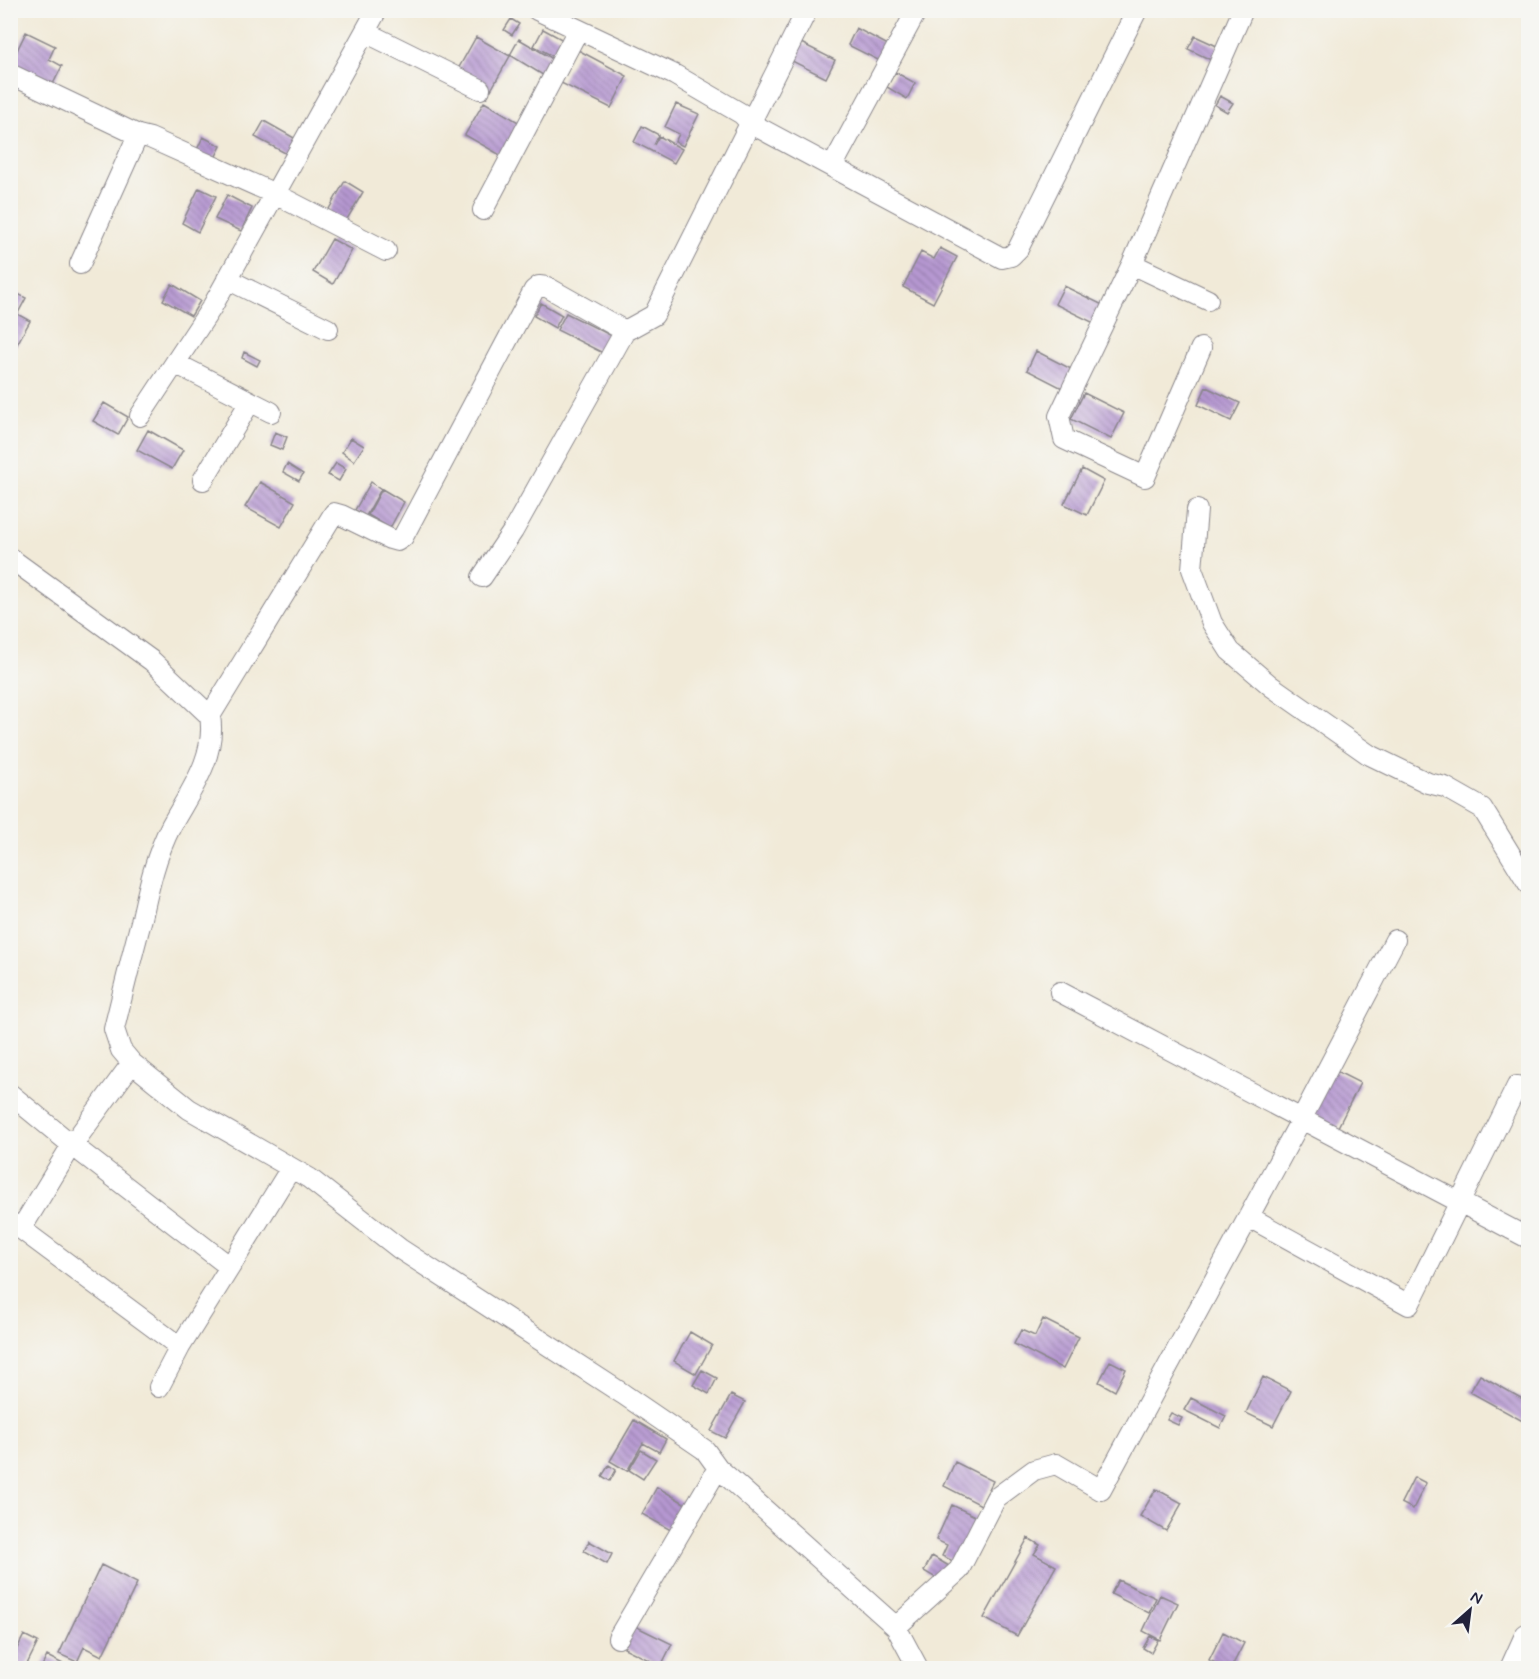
<svg xmlns="http://www.w3.org/2000/svg" width="1539" height="1679" font-family="Mynerve,sans-serif">
<style>
.building{fill:url(#building-back-hatch)}
.lines{fill:none;stroke-linecap:round;stroke-linejoin:round}
.street-casing{stroke:#8a868a;stroke-width:22}
.secondary-casing{stroke:#8a868a;stroke-width:29}
.street{stroke:#fff;stroke-width:20}
.secondary{stroke:#fff;stroke-width:27}
</style>
<defs>
<pattern id="building-back-hatch" width="6" height="6" patternUnits="userSpaceOnUse" patternTransform="scale(1.5)"><rect width="6" height="6" fill="#b698d1"/><path d="M-1 5l2 2M0 0l6 6M5-1l2 2" fill="none" stroke="#947cab"/></pattern>
</defs>
<rect width="100%" height="100%" fill="#f6f6f2"/>
<filter id="ink" filterUnits="userSpaceOnUse"><feTurbulence type="fractalNoise" baseFrequency=".0167" numOctaves="2"/><feDisplacementMap in="SourceGraphic" scale="12" xChannelSelector="R" yChannelSelector="G"/><feConvolveMatrix kernelMatrix="1 2 1 2 8 2 1 2 1" color-interpolation-filters="sRGB"/></filter>
<filter id="wash" filterUnits="userSpaceOnUse"><feTurbulence type="fractalNoise" baseFrequency=".008" numOctaves="4" result="noise"/><feDisplacementMap in="SourceGraphic" scale="24" xChannelSelector="R" yChannelSelector="G"/><feGaussianBlur stdDeviation="1.35" result="paint"/><feColorMatrix in="noise" values="0 0 0 0 0 0 0 0 0 0 0 0 0 0 0 0 0 1.4 0 .05"/><feComposite in="paint" operator="in"/></filter>
<g filter="url(#wash)">
<rect width="100%" height="100%" fill="#f1ead8"/>
<g id="blocks">
<path class="building" d="M511 19 519 24 512 35 504 30Z
M856 28 890 46 882 62 848 45Z
M543 29 567 42 558 59 534 46Z
M26 32 55 46 49 59 62 66 52 86 10 65Z
M1195 36 1219 47 1213 61 1188 49Z
M476 37 510 56 491 90 457 71Z
M519 39 560 63 546 87 539 82 543 75 510 55Z
M801 43 835 60 826 78 792 61Z
M578 50 627 76 611 108 561 83Z
M895 72 915 83 907 99 887 87Z
M1220 96 1233 103 1227 112 1215 105Z
M484 102 520 123 502 156 465 135Z
M676 104 699 114 683 146 675 142 679 134 665 127Z
M264 121 296 139 287 154 255 137Z
M642 126 659 135 654 145 659 136 682 149 674 163 634 142Z
M203 137 221 146 213 162 195 154Z
M345 181 363 192 343 226 325 216Z
M199 188 216 196 198 232 182 223Z
M227 195 252 208 241 231 215 219Z
M332 239 352 250 333 284 313 272Z
M940 248 957 257 933 303 903 287 921 252 934 259Z
M172 284 200 301 191 316 163 300Z
M1064 286 1107 307 1098 325 1055 304Z
M10 290 26 298 18 313 10 309Z
M541 303 562 315 555 328 534 316Z
M10 310 30 321 16 346 10 343Z
M566 313 614 337 605 354 557 330Z
M1036 351 1077 372 1068 391 1027 370Z
M244 352 260 360 257 366 242 358Z
M1206 387 1240 403 1231 421 1198 405Z
M1084 393 1124 413 1111 439 1071 419Z
M104 403 128 417 118 435 93 421Z
M148 430 183 450 172 469 137 450Z
M275 432 287 437 282 450 270 445Z
M351 438 364 446 354 461 342 452Z
M336 463 346 469 339 481 328 475Z
M287 464 303 474 299 481 283 472Z
M1082 469 1104 481 1087 515 1064 504Z
M260 482 295 502 281 527 245 507Z
M371 482 381 489 366 516 355 510Z
M382 489 404 502 390 528 368 515Z
M1332 1069 1360 1083 1335 1133 1310 1120Z
M1528 1204V1221L1527 1225 1521 1222Z
M1043 1319 1079 1337 1063 1369 1014 1344 1021 1330 1035 1336Z
M690 1332 712 1345 696 1374 674 1361Z
M1110 1361 1126 1369 1115 1391 1099 1382Z
M702 1370 717 1378 709 1394 693 1385Z
M1480 1375 1528 1402V1424L1470 1392Z
M1263 1377 1291 1391 1273 1426 1246 1413Z
M731 1395 745 1402 725 1438 711 1431Z
M1191 1398 1226 1416 1220 1428 1184 1410Z
M1171 1413 1182 1418 1178 1425 1167 1420Z
M634 1420 666 1439 659 1452 643 1443 627 1471 610 1461Z
M641 1450 656 1459 643 1479 629 1470Z
M955 1462 993 1481 981 1505 944 1486Z
M609 1465 616 1470 610 1481 602 1476Z
M1414 1477 1426 1483 1413 1509 1401 1503Z
M657 1487 691 1507 676 1533 642 1514Z
M1156 1489 1182 1503 1166 1531 1140 1516Z
M952 1505 977 1517 955 1562 942 1556 947 1545 936 1540Z
M1028 1538 1040 1545 1034 1554 1056 1566 1017 1636 984 1618Z
M589 1541 612 1554 607 1564 584 1551Z
M932 1556 949 1566 941 1581 924 1571Z
M101 1565 137 1583 102 1656 84 1647 77 1662 59 1654Z
M1118 1580 1156 1598 1149 1613 1111 1594Z
M1160 1595 1178 1603 1160 1640 1143 1631Z
M635 1626 672 1644 661 1666 624 1648Z
M1223 1632 1244 1643 1231 1668H1226L1209 1660Z
M24 1635 38 1642 25 1668H21L10 1663Z
M1150 1636 1158 1640 1151 1653 1143 1648Z
M47 1656 65 1665 63 1668H41Z"/>
</g>
</g>
<g filter="url(#ink)">
<use href="#blocks" fill-opacity="0" stroke="#8a868a" stroke-width="1.5"/>
<g class="lines">
<g class="street-casing">
<path id="street" d="M537 10 675 75 742 114 750 123 1002 258 1011 256 1018 249 1137 10
M365 32 480 89
M10 74 138 135 150 138 275 194 386 251
M832 167 917 10
M483 210 578 30
M80 264 138 135
M1132 264 1208 300
M227 279 328 329
M1201 348 1145 477 1064 439 1059 416 1132 264 1243 10
M175 363 271 412
M140 416 212 307 377 10
M203 480 250 402
M1197 510 1192 569 1212 623 1230 651 1271 686 1368 754 1428 783 1445 787 1482 808 1528 883
M10 558 152 661 210 716C217 757 189 793 171 826 156 855 149 886 142 918 132 955 123 992 114 1029L121 1050 132 1063 189 1109 309 1178 400 1249 623 1394 705 1450 718 1468 896 1627 918 1668
M482 577 513 531 625 331 654 315 807 10
M210 716 334 513 341 515 390 539 397 541 403 537 534 290 539 286 547 287 625 331
M1060 992 1528 1238
M10 1094 72 1145 230 1267 291 1168
M1249 1217 1409 1305 1517 1086
M10 1222 21 1229 72 1145 132 1063
M21 1229 180 1347
M159 1387 180 1347 230 1267
M896 1627 959 1570 996 1498 1034 1470 1056 1464 1101 1490 1302 1118 1395 940
M618 1638 718 1468"/>
</g>
<g class="secondary-casing">
<path id="secondary" d="M1514 1668 1528 1637"/>
</g>
<use href="#street" class="street"/>
<use href="#secondary" class="secondary"/>
</g>
</g>
<rect width="1539" height="1679" fill="none" stroke="#f6f6f2" stroke-width="36"/>
<g transform="translate(1470 1610) rotate(28)" stroke="#f6f6f2" stroke-width="4.5" paint-order="stroke">
<path d="M0-4.5L10 22L0 15L-10 22Z" fill="#22223b"/>
<text y="-9" font-size="16" font-weight="bold" text-anchor="middle" fill="#22223b">N</text>
</g>
</svg>
